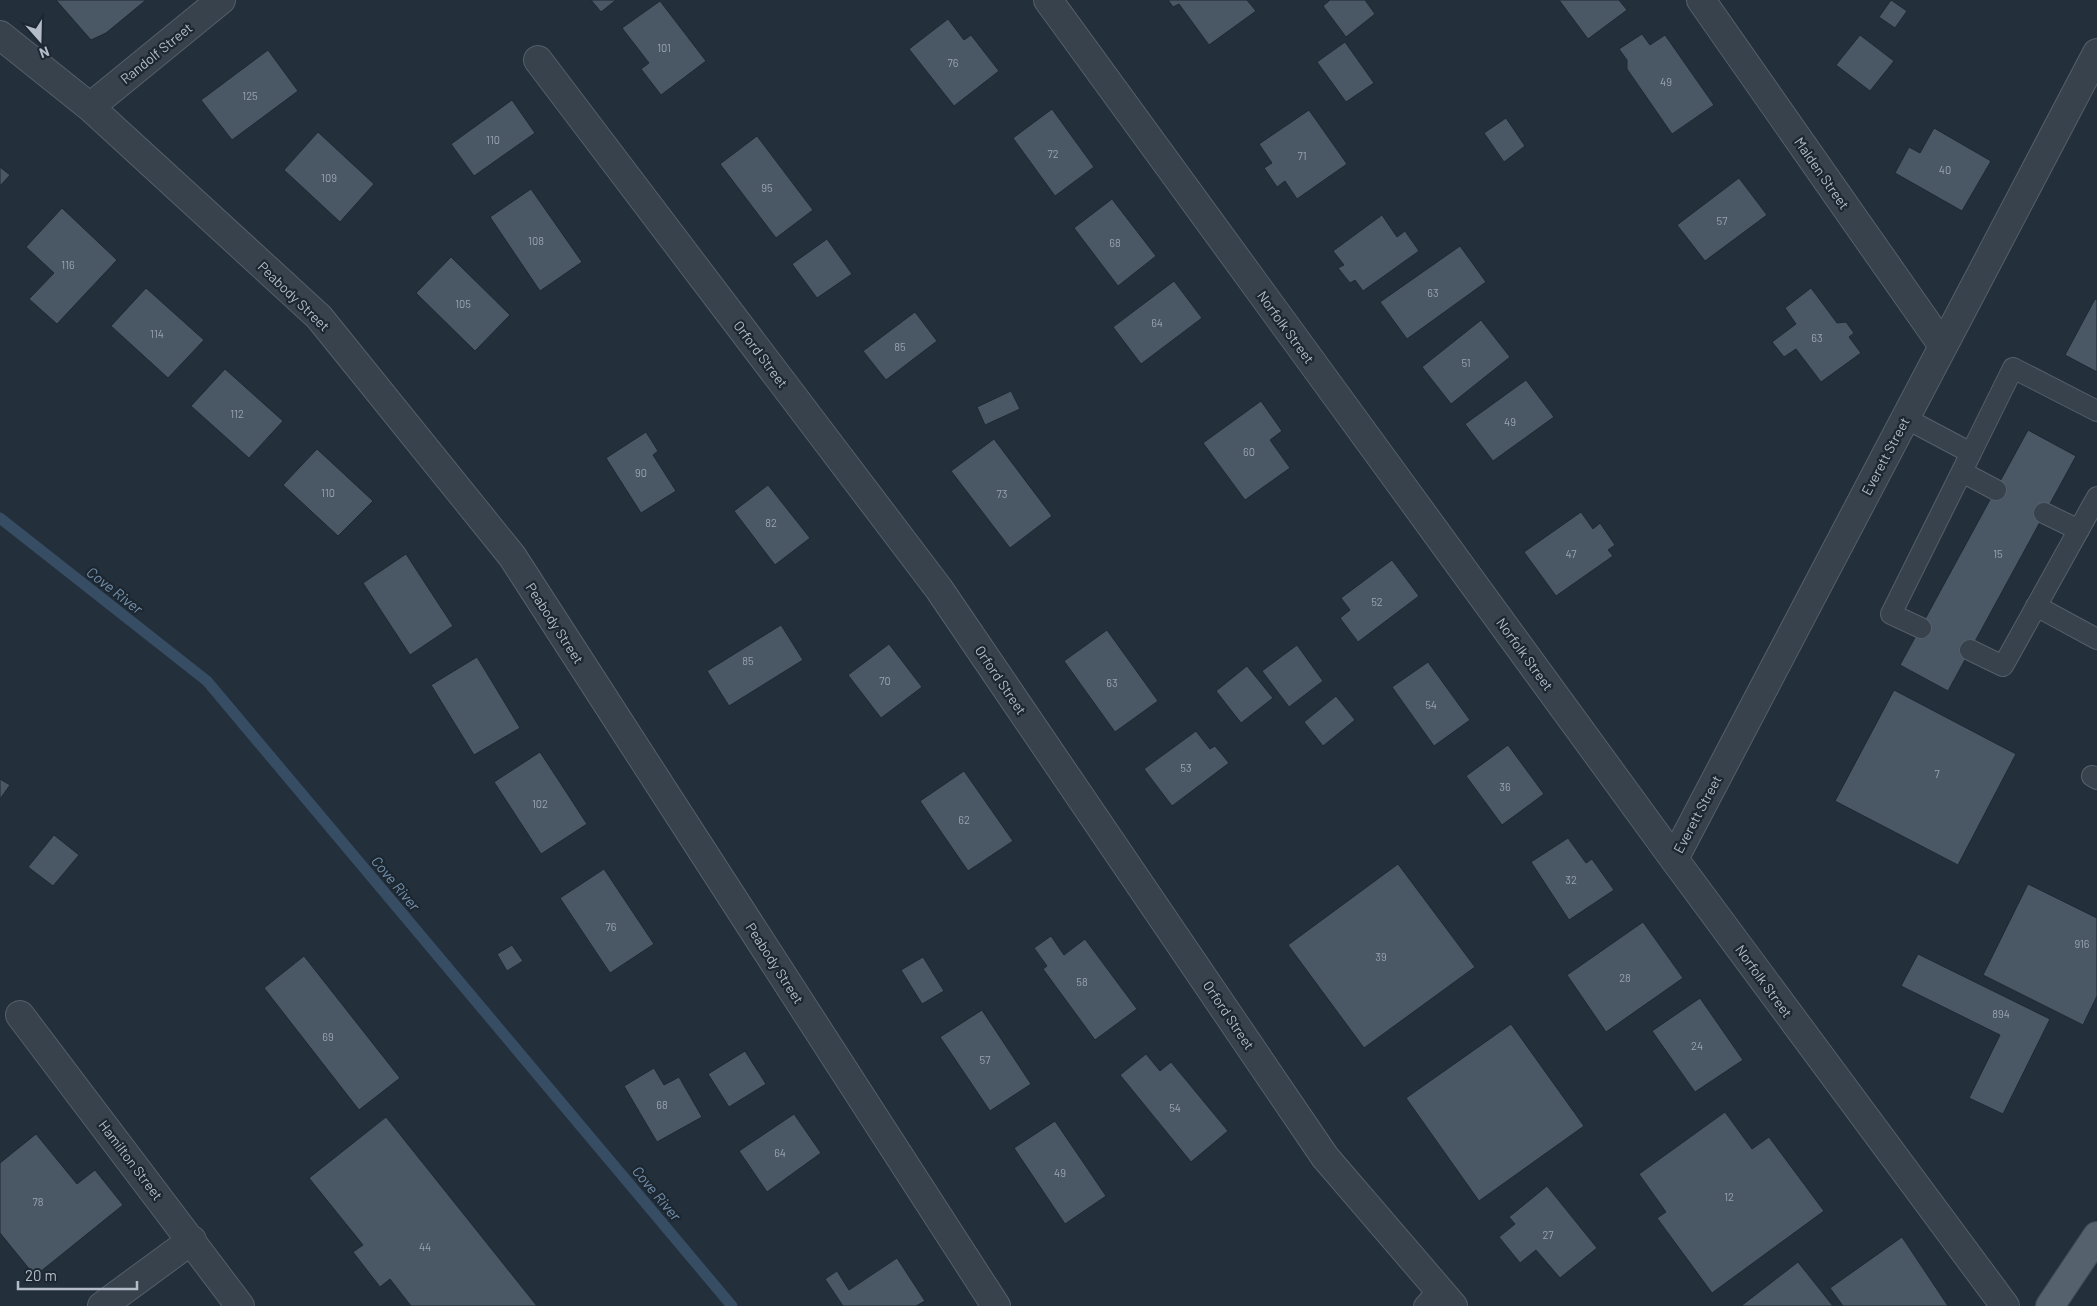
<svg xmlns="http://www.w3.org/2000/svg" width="2097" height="1306" font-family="Barlow,sans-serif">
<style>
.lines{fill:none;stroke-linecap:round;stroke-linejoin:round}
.stream{stroke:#374d63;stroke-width:11}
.building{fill:#4a5765;stroke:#1e2933}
.service-casing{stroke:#555f6a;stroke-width:22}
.minor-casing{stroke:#555f6a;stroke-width:30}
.primary-casing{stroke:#404b55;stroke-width:30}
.service{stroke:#37424c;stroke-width:20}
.minor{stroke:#37424c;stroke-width:28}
.primary{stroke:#55616c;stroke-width:28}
.labels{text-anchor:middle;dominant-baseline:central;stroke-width:4.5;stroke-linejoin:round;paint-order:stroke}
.number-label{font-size:11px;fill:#99a3af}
.street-label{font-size:14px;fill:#b3bcc8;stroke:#1c2731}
.water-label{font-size:15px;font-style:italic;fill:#738faa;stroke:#1c2731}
</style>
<rect width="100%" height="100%" fill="#23303c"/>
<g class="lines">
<path class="stream" d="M0 518 207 681 732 1306"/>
</g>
<path class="building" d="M56 0H146L106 33 91 40Z
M591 0H616L601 12Z
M1168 0H1247L1256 11 1209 45 1179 4 1173 7Z
M1330 0H1365L1375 14 1346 37 1323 6Z
M1559 0H1619L1627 10 1588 39Z
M1891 0 1907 11 1895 28 1879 17Z
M660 1 706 61 661 95 641 69 649 63 622 28Z
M948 19 964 40 971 35 999 71 954 106 909 49Z
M1642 34 1650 45 1665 35 1714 105 1672 134 1627 69V60L1619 49Z
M1860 35 1894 61 1870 91 1836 65Z
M1345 42 1374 83 1346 102 1317 62Z
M268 50 298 91 232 140 201 100Z
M512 100 535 133 474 176 451 144Z
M1052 109 1094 167 1055 196 1013 138Z
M1309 110 1347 164 1297 199 1285 181 1277 187 1264 168 1272 163 1259 144Z
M1506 118 1525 146 1504 162 1484 133Z
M1934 128 1991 161 1962 211 1895 173 1909 147 1920 153Z
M318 132 374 184 340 222 284 170Z
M757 136 813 210 776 238 720 164Z
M0 167 10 175 0 186Z
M1739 178 1767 215 1705 261 1677 225Z
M531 189 582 262 540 291 490 217Z
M1112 199 1156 256 1118 286 1074 228Z
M62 208 117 260 57 324 29 299 54 273 26 247Z
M1382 215 1397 237 1405 231 1419 251 1363 291 1355 280 1350 283 1338 268 1344 265 1333 251Z
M827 239 852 274 817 298 792 264Z
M1460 246 1486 282 1407 339 1380 302Z
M451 257 510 315 475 351 416 293Z
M1174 281 1202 318 1141 364 1113 327Z
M146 288 204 340 168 378 111 326Z
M1811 288 1837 323 1846 322 1854 333 1849 337 1861 353 1821 382 1796 349 1784 357 1772 342 1796 324 1785 308Z
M2095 299 2097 300V372L2065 355Z
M915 312 937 341 886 380 863 351Z
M1481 320 1510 357 1451 404 1422 367Z
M225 369 283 421 249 458 191 406Z
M1526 380 1554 417 1493 461 1465 424Z
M1011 391 1020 409 985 425 977 407Z
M1261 401 1282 431 1270 440 1290 468 1245 500 1203 443Z
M2028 430 2076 456 1948 691 1900 665Z
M646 432 658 451 653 455 676 491 641 513 606 458Z
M994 439 1052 516 1010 548 951 471Z
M317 449 373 501 338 536 283 485Z
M768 485 810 538 775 565 734 511Z
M1581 512 1593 529 1600 523 1615 545 1608 550 1613 556 1556 596 1524 552Z
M406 554 453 626 410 655 363 583Z
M1392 560 1419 596 1358 642 1340 618 1350 610 1341 598Z
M781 625 803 660 729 706 707 671Z
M1107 630 1158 701 1115 732 1064 661Z
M889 644 922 687 881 718 848 675Z
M1297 645 1323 681 1289 707 1262 671Z
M477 657 520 728 474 755 431 685Z
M1428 662 1470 720 1434 746 1392 687Z
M1247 666 1273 698 1241 723 1216 691Z
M1894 690 2016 754 1958 865 1835 801Z
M1336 696 1355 720 1323 746 1304 722Z
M1196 731 1210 749 1215 746 1229 763 1172 806 1144 769Z
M1508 745 1544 794 1502 825 1466 776Z
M540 752 587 824 541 854 494 782Z
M964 771 1013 841 968 871 920 801Z
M0 779 10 785 0 799Z
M54 835 79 855 53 886 28 867Z
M1568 838 1586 863 1592 859 1614 890 1569 920 1531 862Z
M1398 864 1475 967 1364 1048 1288 945Z
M604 869 654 944 610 973 560 898Z
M2028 884 2097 918V996L2083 1025 1983 975Z
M1643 922 1683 978 1606 1032 1567 975Z
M1051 936 1064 955 1085 939 1137 1009 1095 1040 1043 969 1047 966 1034 948Z
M512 945 523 961 507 971 497 954Z
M1918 954 2050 1019 2003 1114 1969 1098 2000 1035 1901 986Z
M304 956 400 1078 359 1110 264 988Z
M923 957 944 991 922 1004 901 970Z
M1700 998 1743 1060 1695 1092 1652 1031Z
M982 1010 1031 1084 990 1111 940 1037Z
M1511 1024 1584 1126 1479 1201 1406 1098Z
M745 1051 766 1084 729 1107 708 1074Z
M1146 1054 1160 1071 1171 1062 1228 1131 1191 1162 1120 1075Z
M654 1068 664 1085 679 1077 702 1117 657 1142 624 1086Z
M1725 1112 1752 1149 1769 1137 1824 1211 1712 1293 1657 1218 1666 1212 1639 1174Z
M794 1114 821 1153 767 1192 739 1151Z
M386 1117 537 1306H411L390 1279 380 1287 353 1252 363 1245 309 1178Z
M1055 1121 1106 1196 1065 1224 1014 1148Z
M36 1134 77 1184 95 1170 123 1205 35 1276 0 1233V1163Z
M1547 1186 1597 1248 1560 1278 1536 1250 1520 1263 1499 1237 1515 1224 1509 1217Z
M1902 1237 1948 1306H1843L1830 1288Z
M897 1258 925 1301 916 1306H843L825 1279 837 1271 849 1290Z
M1798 1262 1833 1306H1741Z"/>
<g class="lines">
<g class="service-casing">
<path id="service" d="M1905 418 1971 453 1891 614 1921 628
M1971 453 2013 368 2097 411
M1962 472 1996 490
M2044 513 2079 530
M2036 606 2097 639
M1970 650 2003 666 2097 497
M2092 776 2097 779
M1424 1306 1439 1289"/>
</g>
<g class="minor-casing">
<path id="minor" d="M1048 0 1674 859 2005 1306
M1701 0 1943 346
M0 35 90 107 319 317 512 556 996 1306
M538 60 939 589 1325 1157 1453 1306
M90 107 221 0
M1674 859 2097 53
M20 1015 240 1306
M102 1306 192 1240"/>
</g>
<g class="primary-casing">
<path id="primary" d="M2050 1306 2097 1236"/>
</g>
<use href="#service" class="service"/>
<use href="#minor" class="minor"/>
<use href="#primary" class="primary"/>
</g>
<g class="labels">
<g class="number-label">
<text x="664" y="47">101</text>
<text x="953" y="62">76</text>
<text x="1666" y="81">49</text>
<text x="250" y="95">125</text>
<text x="493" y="139">110</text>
<text x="1053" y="153">72</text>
<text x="1302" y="155">71</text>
<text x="1945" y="169">40</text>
<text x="329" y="177">109</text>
<text x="767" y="187">95</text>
<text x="1722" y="220">57</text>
<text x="536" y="240">108</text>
<text x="1115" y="242">68</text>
<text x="68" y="264">116</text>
<text x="1433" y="292">63</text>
<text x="463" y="303">105</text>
<text x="1157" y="322">64</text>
<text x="157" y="333">114</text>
<text x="1817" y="337">63</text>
<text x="900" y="346">85</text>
<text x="1466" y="362">51</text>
<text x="237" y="413">112</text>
<text x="1510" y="421">49</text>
<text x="1249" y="451">60</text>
<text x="641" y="472">90</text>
<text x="328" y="492">110</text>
<text x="1002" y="493">73</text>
<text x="771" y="522">82</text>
<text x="1571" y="553">47</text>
<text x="1998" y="553">15</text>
<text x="1377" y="601">52</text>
<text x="748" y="660">85</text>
<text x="885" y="680">70</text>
<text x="1112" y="682">63</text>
<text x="1431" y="704">54</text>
<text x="1186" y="767">53</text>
<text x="1937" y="773">7</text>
<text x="1505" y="786">36</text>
<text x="540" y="803">102</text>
<text x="964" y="819">62</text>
<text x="1571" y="879">32</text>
<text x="611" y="926">76</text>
<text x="2082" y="943">916</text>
<text x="1381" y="956">39</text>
<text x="1625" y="977">28</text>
<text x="1082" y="981">58</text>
<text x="2001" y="1013">894</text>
<text x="328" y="1036">69</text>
<text x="1697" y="1045">24</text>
<text x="985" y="1059">57</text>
<text x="662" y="1104">68</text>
<text x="1175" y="1107">54</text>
<text x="780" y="1152">64</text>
<text x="1060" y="1172">49</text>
<text x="1729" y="1196">12</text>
<text x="38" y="1201">78</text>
<text x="1548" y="1234">27</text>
<text x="425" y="1246">44</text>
</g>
<g class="street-label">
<text transform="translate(156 53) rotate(-39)">Randolf Street</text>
<text transform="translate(1822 173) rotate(55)">Malden Street</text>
<text transform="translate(294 296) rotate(44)">Peabody Street</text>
<text transform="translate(1286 327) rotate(54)">Norfolk Street</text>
<text transform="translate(761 354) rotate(53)">Orford Street</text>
<text transform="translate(1885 456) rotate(-62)">Everett Street</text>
<text transform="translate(555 623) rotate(57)">Peabody Street</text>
<text transform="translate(1525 654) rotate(54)">Norfolk Street</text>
<text transform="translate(1001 680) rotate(56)">Orford Street</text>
<text transform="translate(1697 814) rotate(-62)">Everett Street</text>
<text transform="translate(775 963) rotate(57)">Peabody Street</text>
<text transform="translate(1764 981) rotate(54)">Norfolk Street</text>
<text transform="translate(1229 1015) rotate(56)">Orford Street</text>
<text transform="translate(131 1160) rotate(53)">Hamilton Street</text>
</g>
<g class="water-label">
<text transform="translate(115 590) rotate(38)">Cove River</text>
<text transform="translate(396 883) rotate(50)">Cove River</text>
<text transform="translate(657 1193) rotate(50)">Cove River</text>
</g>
</g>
<g transform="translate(40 40) rotate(160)" stroke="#1c2731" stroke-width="4" paint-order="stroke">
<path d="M0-4L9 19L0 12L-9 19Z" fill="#b3bcc8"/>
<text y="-8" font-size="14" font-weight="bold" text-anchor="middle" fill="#b3bcc8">N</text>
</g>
<path d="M18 1281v8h119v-8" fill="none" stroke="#b3bcc8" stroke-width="2.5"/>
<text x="25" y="1281" font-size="15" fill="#b3bcc8" stroke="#1c2731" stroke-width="4" paint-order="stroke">20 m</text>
</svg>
